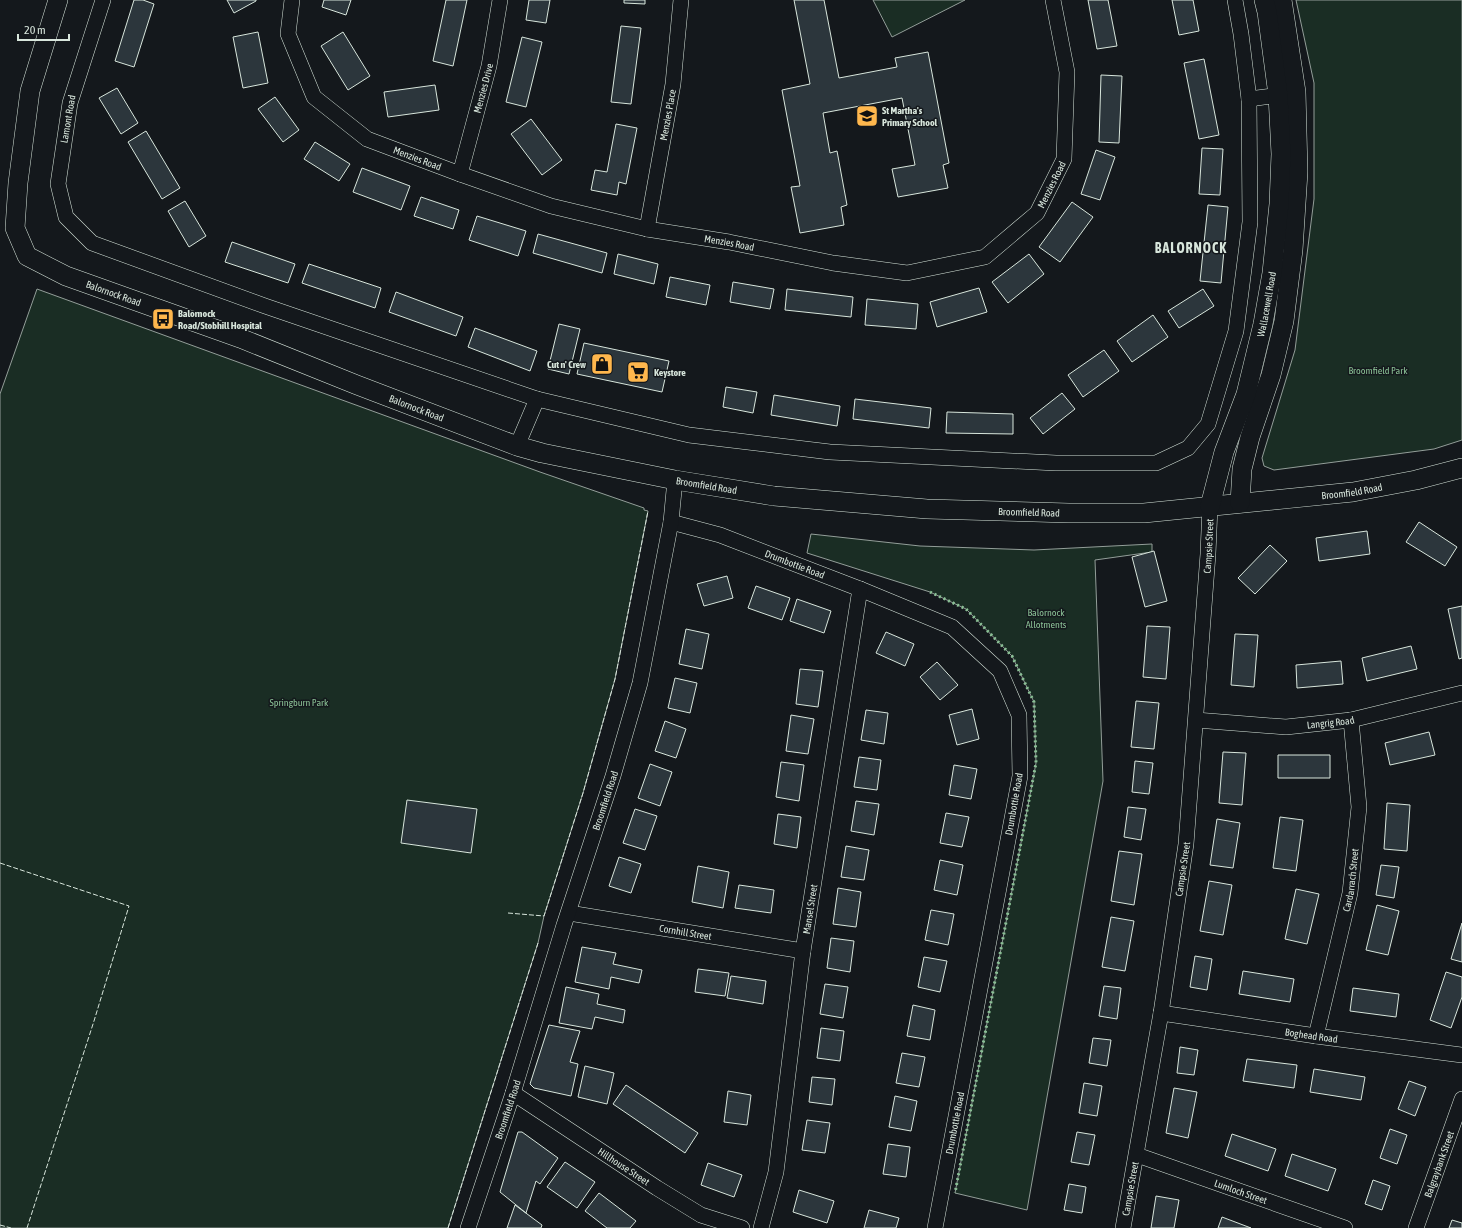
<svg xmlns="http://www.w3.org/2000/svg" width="1462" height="1228" font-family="'Asap Condensed',sans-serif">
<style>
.green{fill:#1a2d24;stroke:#939e99}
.building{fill:#2c363c;stroke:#d8e6dc}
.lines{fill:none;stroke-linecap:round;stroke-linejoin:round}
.minor-casing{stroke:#d8e6dc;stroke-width:16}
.tertiary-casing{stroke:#d8e6dc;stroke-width:20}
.minor{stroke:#14181c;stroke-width:15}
.tertiary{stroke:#14181c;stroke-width:19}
.hedge{stroke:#8ac095;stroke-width:3;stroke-dasharray:2 3;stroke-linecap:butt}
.fence{stroke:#d8e6dc;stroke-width:1;stroke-dasharray:5 2;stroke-linecap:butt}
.labels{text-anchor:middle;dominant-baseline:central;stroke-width:3;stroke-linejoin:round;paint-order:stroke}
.street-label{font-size:10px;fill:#d8e6dc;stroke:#14181c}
.poi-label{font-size:10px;font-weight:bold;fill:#d8e6dc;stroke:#14181c;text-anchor:start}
.park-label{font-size:10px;fill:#8ac095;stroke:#14181c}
.district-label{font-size:14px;font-weight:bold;letter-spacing:1px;fill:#d8e6dc;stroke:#14181c}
</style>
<rect width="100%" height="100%" fill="#14181c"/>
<path class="green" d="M873 0H965L892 37Z
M1296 0H1462V440L1434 449 1274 470 1264 466 1262 458 1295 350 1314 199V83Z
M37 289 540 472 644 508V510L648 511 615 679 583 793 544 916 538 943 448 1228H0V394Z
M811 534 920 546 1034 550 1152 544V552L1095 560 1103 781 1027 1210 955 1193 1036 763 1034 702 1012 656 966 609 930 592 807 553Z"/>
<path class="building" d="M134 0H143L154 4 134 67 115 61Z
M227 0H256V1L234 13Z
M324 0H351L346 15 322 7Z
M446 0H467L453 66 433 61Z
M529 0H550L546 23 526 20Z
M624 0H645V4L624 3Z
M794 0H824L839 78 897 67 895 58 928 52 949 163 943 165 948 188 898 197 892 169 915 165 902 98 823 113 830 153 837 151 847 205 841 207 844 225 800 233 791 187 800 186 782 90 810 84Z
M1088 0H1108L1117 46 1097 49Z
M1172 0H1193L1199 31 1179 35Z
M621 26 641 28 631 104 611 102Z
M258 32 268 83 243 88 233 37Z
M343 32 370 76 348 90 321 46Z
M522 37 542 42 526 107 506 102Z
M1204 59 1219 135 1199 139 1184 63Z
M1101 75 1122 76 1119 143 1099 142Z
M435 85 439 110 388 117 384 92Z
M117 88 138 123 121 134 99 98Z
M275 97 299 130 283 142 258 109Z
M531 119 562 160 542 175 511 134Z
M616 124 637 128 626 184 619 182 617 195 591 190 595 170 607 172Z
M146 131 180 188 162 199 128 142Z
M315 142 350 164 339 181 304 159Z
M1202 148 1223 149 1220 195 1199 194Z
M1096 150 1115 157 1100 200 1081 194Z
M362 168 410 186 401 210 353 192Z
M421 197 459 210 453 229 414 216Z
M185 201 206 236 189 247 168 211Z
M1072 202 1093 217 1060 262 1039 247Z
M1208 205 1228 207 1221 283 1200 281Z
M477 216 526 231 518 256 469 240Z
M538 234 607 253 602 273 533 253Z
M232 242 295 264 288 283 225 262Z
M618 254 658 264 654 284 614 274Z
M1029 254 1044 274 1008 303 992 282Z
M309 264 381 288 375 308 302 283Z
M670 277 710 285 706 305 666 297Z
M733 282 774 289 770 309 730 302Z
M979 288 987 312 937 327 930 302Z
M787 289 853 297 851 317 785 310Z
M1203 289 1214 306 1179 328 1168 311Z
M396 292 463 317 456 336 389 312Z
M867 299 918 304 916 329 865 325Z
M1153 315 1168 337 1132 362 1117 341Z
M559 324 580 329 569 374 548 369Z
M475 328 537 351 530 371 468 347Z
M584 343 669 361 662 392 577 374Z
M1104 350 1119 371 1083 397 1068 375Z
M726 387 757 392 753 413 723 407Z
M1062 393 1075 409 1043 434 1030 418Z
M774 395 840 406 837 426 771 415Z
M855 399 931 408 929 428 853 419Z
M947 412 1013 414V434L946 433Z
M1419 522 1457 547 1445 566 1406 542Z
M1367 531 1370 554 1319 561 1316 538Z
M1270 545 1287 561 1255 594 1238 578Z
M1154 551 1167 601 1145 607 1132 557Z
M727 576 733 598 704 606 697 584Z
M756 586 790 598 782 620 748 608Z
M797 599 831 611 824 633 790 621Z
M1462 606V658L1459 659 1448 609Z
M1147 626 1170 627 1166 679 1143 677Z
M686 629 709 634 702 669 679 664Z
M886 632 914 644 905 666 876 653Z
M1235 634 1258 635 1254 687 1231 685Z
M1411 646 1417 669 1367 681 1362 658Z
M1341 661 1343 684 1297 688 1296 665Z
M937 662 958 685 940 700 920 677Z
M800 669 823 671 818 707 796 704Z
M675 678 697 683 690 713 668 708Z
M1136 701 1159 703 1154 749 1131 747Z
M972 709 979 739 957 745 949 715Z
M866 710 888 713 884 744 861 740Z
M791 715 814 719 808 754 786 751Z
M665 721 686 729 676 758 655 751Z
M1429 732 1435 755 1390 765 1385 743Z
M1223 752 1246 753 1242 805 1219 803Z
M1278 755H1330V778H1278Z
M859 757 881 760 877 790 854 787Z
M1135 761 1153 763 1149 794 1132 792Z
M781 762 804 765 799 801 776 797Z
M650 764 672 772 660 806 638 798Z
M954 765 977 769 971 799 949 795Z
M407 800 477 809 471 853 401 843Z
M856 801 879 804 874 835 851 831Z
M1387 803 1410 805 1407 851 1384 849Z
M1128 807 1146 809 1141 840 1124 837Z
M635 809 657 816 645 850 623 843Z
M946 813 969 817 962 847 940 843Z
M778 814 801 817 797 848 774 844Z
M1280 817 1303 820 1296 871 1273 868Z
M1217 819 1240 823 1233 868 1210 865Z
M846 846 869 850 864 880 841 877Z
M1119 851 1142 854 1134 905 1111 901Z
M619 857 641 864 631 893 609 886Z
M940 860 963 865 957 895 934 890Z
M1381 865 1399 867 1394 898 1376 895Z
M698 866 729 872 723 908 692 902Z
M1209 881 1232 885 1223 935 1200 931Z
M739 885 774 890 771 913 735 908Z
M838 888 861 892 856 927 833 924Z
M1296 889 1319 894 1307 944 1285 939Z
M1377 905 1399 911 1388 955 1366 950Z
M931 910 954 914 948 945 925 940Z
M1111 917 1134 921 1125 971 1102 967Z
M1462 923V962L1451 959Z
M831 938 854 941 850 972 827 968Z
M582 947 616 953 613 964 642 970 639 983 611 977 609 989 575 982Z
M1195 956 1212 959 1207 990 1190 987Z
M924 957 947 961 940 992 918 987Z
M698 969 729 973 725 996 695 992Z
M1243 971 1294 979 1290 1002 1239 994Z
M1446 972 1462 977V997L1451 1028 1430 1020Z
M731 976 766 981 763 1004 727 998Z
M825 984 848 987 843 1018 820 1014Z
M1104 986 1121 988 1117 1019 1099 1016Z
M566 987 599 994 597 1004 625 1010 623 1023 595 1017 592 1029 559 1023Z
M1353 988 1399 994 1396 1017 1350 1011Z
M913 1005 935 1010 930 1040 907 1036Z
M549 1025 580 1031 570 1062 578 1064 571 1096 534 1088 530 1084Z
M821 1028 844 1031 840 1061 817 1058Z
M1093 1038 1111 1040 1107 1066 1089 1063Z
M1180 1047 1198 1050 1194 1075 1177 1073Z
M902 1053 925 1057 919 1087 896 1083Z
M1247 1059 1297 1065 1294 1088 1243 1081Z
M585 1066 614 1073 607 1104 578 1097Z
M1314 1069 1365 1077 1361 1100 1310 1092Z
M812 1077 835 1079 832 1105 809 1102Z
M1409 1081 1426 1087 1415 1116 1398 1109Z
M1084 1083 1102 1086 1097 1116 1079 1113Z
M626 1085 698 1133 685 1153 613 1104Z
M1174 1088 1197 1092 1188 1138 1166 1133Z
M728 1091 751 1095 747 1125 724 1122Z
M895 1096 917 1101 911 1131 889 1127Z
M807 1120 830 1123 825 1153 802 1150Z
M1390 1129 1407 1135 1397 1164 1380 1158Z
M518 1132H522L558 1158 540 1184 536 1181 526 1213 500 1192Z
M1077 1132 1095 1135 1089 1165 1071 1162Z
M1232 1134 1276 1149 1268 1171 1225 1156Z
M888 1144 910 1147 906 1177 883 1174Z
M1292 1154 1336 1169 1328 1191 1285 1176Z
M565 1162 595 1182 577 1208 547 1187Z
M708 1163 742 1175 734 1197 701 1185Z
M1373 1180 1390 1186 1382 1210 1365 1204Z
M1069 1184 1086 1187 1082 1213 1064 1210Z
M799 1190 834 1201 827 1223 793 1212Z
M599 1193 636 1221 630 1228H607L585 1211Z
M1156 1196 1179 1200 1174 1228H1151Z
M515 1205 542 1225 541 1228H507Z
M869 1210 899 1218 896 1228H864Z
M1222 1217 1251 1228H1218Z
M1452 1220 1462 1223V1228H1449Z"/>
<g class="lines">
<g class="minor-casing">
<g id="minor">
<path d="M103 0 70 103 58 184 66 217 92 243 265 306 537 399 689 435 830 452 1056 463H1156L1188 448 1208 424 1236 331 1250 222 1249 99 1241 34 1235 0"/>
<path id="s1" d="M292 0 288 34 314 97 367 139 460 174 551 206 647 229 729 242 833 263 907 273 985 257 1037 213 1064 159 1067 72 1053 0"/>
<path d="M1249 99 1288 94"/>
<path id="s2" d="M460 174 489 66 500 0"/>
<path id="s3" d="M647 229 673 84 681 0"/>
<path d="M517 446 537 399"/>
<path id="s4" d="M671 522 720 535 860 589 952 627 1000 671 1019 715 1020 776 935 1228"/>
<path id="s5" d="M1196 720 1286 727 1351 720 1462 693"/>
<path id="s6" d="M569 913 803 951"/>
<path id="s7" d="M1161 1013 1316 1036 1462 1055"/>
<path id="s8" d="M1316 1036 1350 893 1359 807 1351 720"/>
<path id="s9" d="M513 1093 657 1188 701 1215 742 1228"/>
<path id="s10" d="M1137 1155 1345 1228"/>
<path id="s11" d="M468 1228 513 1093 564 925 613 776 640 683 671 522 675 480"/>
<path id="s12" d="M761 1228 776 1172 803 951 860 589"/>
<path id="s13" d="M1123 1228 1161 1013 1186 844 1208 554 1210 506"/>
<path id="s14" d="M1416 1228 1462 1099"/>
</g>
</g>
<g class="tertiary-casing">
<g id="tertiary">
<path id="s15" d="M58 0 30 91 18 183 15 228 27 256 66 276 240 338 357 385 517 446 542 453 675 480 774 496 927 509 1069 513H1144L1353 492 1416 480 1462 468"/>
<path d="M1240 503 1242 469 1250 437 1271 375 1284 321 1293 250 1298 172 1296 92 1282 0"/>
<path id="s16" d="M1210 506 1224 452 1246 394 1263 324 1272 273 1279 204 1281 154 1278 95 1267 12 1264 0"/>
</g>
</g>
<use href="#minor" class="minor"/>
<use href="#tertiary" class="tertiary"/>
<path class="hedge" d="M930 592 966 609 1012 656 1034 702 1036 763 955 1193"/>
<path class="fence" d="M0 863 129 906 94 1021 27 1228
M508 913 544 916 583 793 615 679 648 511
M0 1225 11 1228
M448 1228 538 943"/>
</g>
<defs>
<g id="school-square" transform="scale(1.15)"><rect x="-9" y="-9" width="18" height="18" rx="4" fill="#ffb74d" stroke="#14181c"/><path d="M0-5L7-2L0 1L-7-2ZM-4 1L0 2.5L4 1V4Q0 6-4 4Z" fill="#111"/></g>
<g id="bus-square" transform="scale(1.15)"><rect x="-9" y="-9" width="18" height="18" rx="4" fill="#ffb74d" stroke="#14181c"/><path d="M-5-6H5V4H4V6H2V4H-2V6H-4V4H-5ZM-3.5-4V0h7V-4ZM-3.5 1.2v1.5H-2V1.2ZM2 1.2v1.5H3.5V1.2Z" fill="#111"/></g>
<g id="shop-square" transform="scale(1.15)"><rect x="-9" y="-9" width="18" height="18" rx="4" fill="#ffb74d" stroke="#14181c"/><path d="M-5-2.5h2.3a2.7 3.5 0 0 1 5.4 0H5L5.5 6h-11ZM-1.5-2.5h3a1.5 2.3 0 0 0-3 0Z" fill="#111"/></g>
<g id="supermarket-square" transform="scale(1.15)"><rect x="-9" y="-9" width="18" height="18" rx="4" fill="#ffb74d" stroke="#14181c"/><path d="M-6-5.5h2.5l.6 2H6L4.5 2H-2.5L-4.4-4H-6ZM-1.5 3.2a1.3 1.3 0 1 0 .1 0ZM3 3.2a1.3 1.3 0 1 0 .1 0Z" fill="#111"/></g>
</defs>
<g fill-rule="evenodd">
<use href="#school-square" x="867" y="116"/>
<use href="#bus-square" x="163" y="319"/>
<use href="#shop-square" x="602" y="364"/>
<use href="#supermarket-square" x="638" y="372"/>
</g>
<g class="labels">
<g class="street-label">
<text stroke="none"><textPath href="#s2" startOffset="89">Menzies Drive</textPath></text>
<text stroke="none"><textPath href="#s3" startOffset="116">Menzies Place</textPath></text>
<text transform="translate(68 119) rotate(-80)">Lamont Road</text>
<text stroke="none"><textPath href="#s1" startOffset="224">Menzies Road</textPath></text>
<text stroke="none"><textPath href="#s1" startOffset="908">Menzies Road</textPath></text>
<text stroke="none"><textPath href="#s1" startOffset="548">Menzies Road</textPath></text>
<text stroke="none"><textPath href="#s15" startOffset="358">Balornock Road</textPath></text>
<text stroke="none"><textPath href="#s16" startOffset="210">Wallacewell Road</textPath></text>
<text stroke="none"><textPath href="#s15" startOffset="682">Balornock Road</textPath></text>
<text stroke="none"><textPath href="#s15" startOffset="983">Broomfield Road</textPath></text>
<text stroke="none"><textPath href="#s15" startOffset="1631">Broomfield Road</textPath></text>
<text stroke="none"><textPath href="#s15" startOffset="1307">Broomfield Road</textPath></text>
<text stroke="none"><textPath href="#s13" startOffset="688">Campsie Street</textPath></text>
<text stroke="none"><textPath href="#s4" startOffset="131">Drumbottie Road</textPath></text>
<text stroke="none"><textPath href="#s5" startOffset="135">Langrig Road</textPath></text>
<text stroke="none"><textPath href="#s11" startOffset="449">Broomfield Road</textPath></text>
<text transform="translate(1014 804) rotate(-80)">Drumbottie Road</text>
<text stroke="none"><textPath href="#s13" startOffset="364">Campsie Street</textPath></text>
<text stroke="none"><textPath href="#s8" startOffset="160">Cardarrach Street</textPath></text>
<text stroke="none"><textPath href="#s12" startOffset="323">Mansel Street</textPath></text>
<text stroke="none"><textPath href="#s6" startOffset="118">Cornhill Street</textPath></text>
<text stroke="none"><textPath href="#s7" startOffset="152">Boghead Road</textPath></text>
<text stroke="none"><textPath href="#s11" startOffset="125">Broomfield Road</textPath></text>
<text transform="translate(955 1123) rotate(-79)">Drumbottie Road</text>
<text stroke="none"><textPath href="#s14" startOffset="68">Balgraybank Street</textPath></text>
<text stroke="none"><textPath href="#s9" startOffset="133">Hillhouse Street</textPath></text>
<text stroke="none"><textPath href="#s13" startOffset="40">Campsie Street</textPath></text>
<text stroke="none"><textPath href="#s10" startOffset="110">Lumloch Street</textPath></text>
</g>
<g class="poi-label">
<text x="882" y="110">St Martha's<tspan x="882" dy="12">Primary School</tspan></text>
<text x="178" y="313">Balornock<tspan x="178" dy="12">Road/Stobhill Hospital</tspan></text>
<text x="586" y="364" text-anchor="end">Cut n' Crew</text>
<text x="654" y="372">Keystore</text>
</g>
<g class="park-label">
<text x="1378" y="370">Broomfield Park</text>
<text x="1046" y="612">Balornock<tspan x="1046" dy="12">Allotments</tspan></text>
<text x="299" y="702">Springburn Park</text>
</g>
<g class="district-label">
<text x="1191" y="248">BALORNOCK</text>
</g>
</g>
<path d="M18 34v6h51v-6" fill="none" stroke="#d8e6dc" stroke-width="2"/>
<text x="24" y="34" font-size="12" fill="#d8e6dc" stroke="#14181c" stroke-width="3" paint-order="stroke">20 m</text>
</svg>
